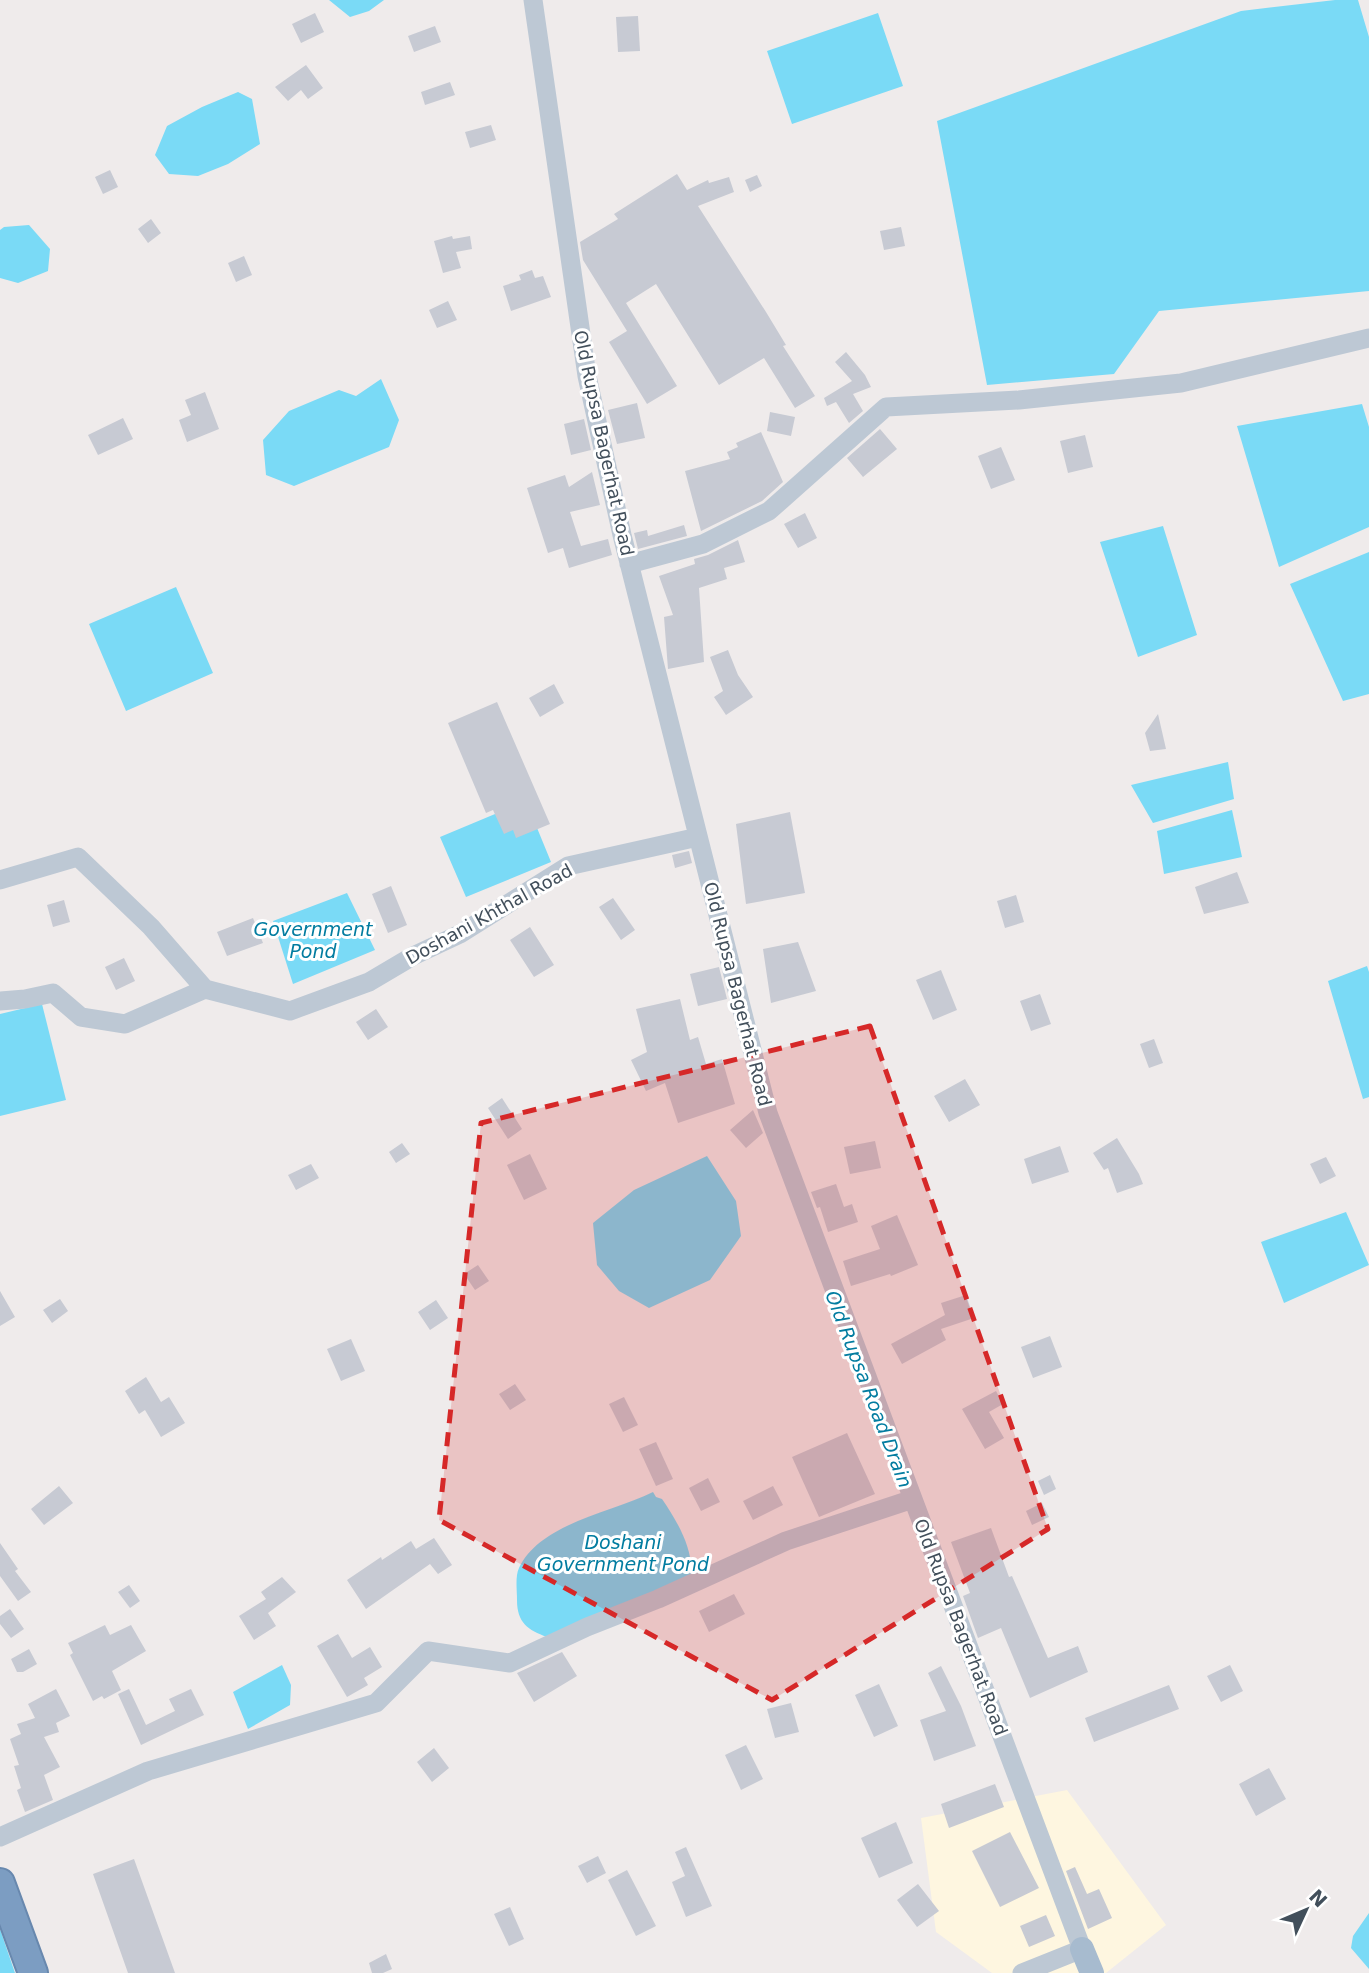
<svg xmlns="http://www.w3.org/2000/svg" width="1369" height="1973" font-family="'DejaVu Sans',sans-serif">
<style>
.commercial{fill:#fef6e0}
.water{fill:#7adaf6}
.building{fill:#c7cad3}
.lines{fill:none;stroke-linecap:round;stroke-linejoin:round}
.highway-casing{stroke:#6888ae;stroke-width:32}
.minor{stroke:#bdc8d4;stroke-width:19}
.major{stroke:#a7bbcf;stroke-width:24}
.highway{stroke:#7c9dc2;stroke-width:28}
.marked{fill:#d62828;fill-opacity:0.2;stroke:#d62828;stroke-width:5;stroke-dasharray:14 9;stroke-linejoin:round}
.labels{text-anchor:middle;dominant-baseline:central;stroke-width:6;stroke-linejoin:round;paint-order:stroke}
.street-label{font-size:18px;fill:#424f5b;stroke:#fff}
.water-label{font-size:19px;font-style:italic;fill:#027ca0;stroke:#fff}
</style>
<rect width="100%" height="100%" fill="#efebeb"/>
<path class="commercial" d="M1067 1790 1166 1925 1106 1973H992L936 1932 921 1818Z"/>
<path class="water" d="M329 0H384L369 11 350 17Z
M1335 0H1358L1369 37V291L1159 311 1114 374 987 385 937 121 1241 11Z
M878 13 903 86 792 124 767 51Z
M238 92 252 99 260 144 228 164 198 176 169 174 155 155 167 126 202 107Z
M29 225 50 249 48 271 18 283 0 278V230L4 227Z
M381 379 399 420 389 447 294 486 266 475 263 440 289 411 339 390 356 396Z
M1362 404 1369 427V527L1279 567 1237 426Z
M1163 526 1197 635 1138 657 1100 542Z
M1369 552V694L1343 701 1290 584Z
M176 587 213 673 126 711 89 624Z
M1228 762 1234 799 1153 823 1131 785Z
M526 801 551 862 466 897 440 837Z
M1232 810 1242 857 1164 874 1157 831Z
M347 893 375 950 293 984 273 921Z
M1367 966 1369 972V1097L1363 1099 1328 981Z
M42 1004 66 1100 0 1116V1014Z
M707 1156 736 1201 741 1236 710 1280 649 1308 619 1291 597 1265 593 1223 634 1190Z
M1346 1212 1369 1265 1284 1303 1261 1242Z
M653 1492 656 1497 662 1499C677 1521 694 1549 691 1577L547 1637C528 1630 517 1623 517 1600 517 1590 515 1576 519 1568 540 1523 613 1512 653 1492Z
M282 1665 291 1685 290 1705 248 1729 233 1692Z
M1369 1913V1969L1351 1948 1353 1936Z
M0 1929 15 1973H0Z"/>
<path class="building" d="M315 13 324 32 301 43 292 24Z
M638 16 640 51 618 52 616 17Z
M435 26 441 42 414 52 408 36Z
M306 65 323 88 308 99 301 90 288 101 275 87Z
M450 82 455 95 425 105 421 92Z
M491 125 496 140 470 148 465 132Z
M110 170 118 187 103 194 95 177Z
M677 174 687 190 708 180 709 183 729 177 734 192 698 206 766 312 786 345 783 346 815 396 795 408 764 358 719 385 656 284 626 303 677 386 647 404 609 342 627 331 583 260 580 242 618 219 614 214Z
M757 175 762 186 750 192 745 180Z
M151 219 161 233 148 243 138 229Z
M901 227 905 246 884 250 880 231Z
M452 236 453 239 470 236 472 249 456 252 461 268 443 273 434 241Z
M244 256 252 275 236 282 228 263Z
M532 270 535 278 543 276 551 297 511 311 503 286 521 280 519 275Z
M448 301 457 320 437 328 429 310Z
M846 352 865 375 871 387 853 394 863 411 849 423 836 402 827 406 824 398 852 381 835 362Z
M205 392 219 429 187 442 179 420 191 415 185 400Z
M637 403 645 438 617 444 608 410Z
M770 412 795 417 791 436 767 431Z
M123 418 133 439 98 455 88 435Z
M584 419 591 450 571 455 564 424Z
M880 429 897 449 863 477 847 458Z
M761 432 783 482 762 501 701 531 685 471 730 459 727 452 738 447 736 443Z
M1085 435 1093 467 1068 473 1060 441Z
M1001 447 1015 480 991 489 978 456Z
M592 472 600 505 570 512 581 546 608 539 612 555 569 568 563 548 548 553 527 488 565 475 569 487Z
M805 513 817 538 798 548 784 524Z
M684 525 687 536 638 549 634 533 647 530 648 536Z
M738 540 745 562 724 568 727 579 699 588 704 662 668 669 664 617 673 615 659 576 695 564 694 559 708 555Z
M728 650 738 675 753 697 726 715 714 697 723 691 710 657Z
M554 684 564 703 540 717 529 698Z
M497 702 550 824 516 838 513 830 504 834 493 810 486 813 448 723Z
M1158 714 1166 749 1150 751 1145 733Z
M790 812 805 893 746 904 736 824Z
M689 851 692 863 675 868 672 855Z
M1237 872 1249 903 1204 914 1195 887Z
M391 886 407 925 388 933 372 894Z
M1016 895 1024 922 1005 928 997 901Z
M613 898 635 930 621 940 599 907Z
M64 900 70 922 53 927 47 905Z
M253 918 263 943 227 956 217 932Z
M530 927 554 965 534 977 510 940Z
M798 942 816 991 771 1003 763 949Z
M124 958 135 981 116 990 105 967Z
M719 967 727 999 698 1006 690 974Z
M941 970 957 1010 933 1020 916 980Z
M1040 994 1051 1024 1031 1031 1020 1001Z
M680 999 690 1040 698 1037 706 1064 722 1059 735 1104 678 1123 665 1083 646 1091 631 1060 647 1052 636 1009Z
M376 1009 388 1027 368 1040 356 1022Z
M1154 1039 1163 1063 1149 1068 1140 1044Z
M965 1079 980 1105 949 1122 934 1096Z
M502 1098 522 1129 508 1139 488 1108Z
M753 1110 763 1133 746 1148 730 1130Z
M1117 1138 1139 1174 1143 1184 1117 1193 1108 1168 1104 1170 1093 1153Z
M875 1141 881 1168 850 1174 844 1147Z
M402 1143 410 1154 396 1163 389 1152Z
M1060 1146 1069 1172 1032 1184 1024 1159Z
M530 1154 547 1189 524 1200 507 1165Z
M1326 1157 1336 1176 1320 1184 1310 1164Z
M311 1164 319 1178 296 1190 288 1175Z
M836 1184 844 1207 852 1204 858 1222 828 1232 820 1207 817 1208 811 1192Z
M897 1215 918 1265 891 1276 890 1274 851 1286 843 1261 880 1249 871 1226Z
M478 1265 489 1281 475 1290 464 1274Z
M0 1291 15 1317 0 1326Z
M966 1295 974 1318 941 1329 946 1340 902 1364 891 1344 945 1315 941 1303Z
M60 1299 68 1311 52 1323 43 1310Z
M436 1300 448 1318 430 1330 418 1312Z
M1050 1336 1062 1367 1033 1378 1021 1347Z
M351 1339 365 1371 341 1381 327 1349Z
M146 1377 161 1402 169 1397 185 1423 161 1437 145 1410 139 1414 125 1391Z
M515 1384 526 1400 510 1410 499 1394Z
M996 1391 1003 1404 989 1412 1004 1438 985 1449 962 1409Z
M624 1397 638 1425 623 1432 609 1404Z
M847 1433 875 1494 819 1517 792 1457Z
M656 1442 673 1479 656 1486 639 1449Z
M1050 1475 1056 1489 1044 1495 1038 1481Z
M708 1478 720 1502 701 1511 689 1488Z
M59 1486 73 1503 44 1525 31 1509Z
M773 1486 783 1505 753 1520 743 1501Z
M1042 1503 1049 1517 1032 1525 1026 1511Z
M991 1528 1009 1577 1012 1576 1048 1658 1078 1646 1088 1672 1030 1698 1001 1628 978 1638 963 1596 970 1593 951 1542Z
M434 1538 452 1565 438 1574 430 1564 366 1609 347 1580 381 1557 382 1560 411 1541 416 1549Z
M0 1543 18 1569 15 1571 31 1592 18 1601 0 1576Z
M282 1577 296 1592 268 1613 276 1626 254 1640 239 1616 266 1599 261 1592Z
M129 1585 140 1601 130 1608 118 1592Z
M734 1594 745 1614 709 1632 699 1611Z
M10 1609 24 1629 11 1638 0 1624V1616Z
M105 1625 110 1635 131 1625 146 1651 112 1671 121 1690 104 1699 102 1696 93 1701 70 1655 73 1653 68 1643Z
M338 1634 352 1658 370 1647 382 1667 364 1678 368 1685 347 1697 317 1646Z
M29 1649 37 1664 23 1672H17L11 1659Z
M562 1652 577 1676 534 1702 517 1673Z
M1230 1665 1243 1691 1221 1702 1207 1676Z
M941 1666 961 1706 976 1746 934 1761 920 1720 946 1711 928 1673Z
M879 1684 898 1726 874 1737 855 1695Z
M1169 1685 1179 1709 1094 1742 1085 1718Z
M56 1689 70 1716 56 1723 59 1732 44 1737 60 1767 44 1775 53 1800 25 1812 17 1790 21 1788 14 1766 19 1765 10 1739 21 1734 17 1724 35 1718 28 1704Z
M129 1689 146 1725 175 1711 169 1699 191 1689 204 1715 141 1745 118 1694Z
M791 1703 799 1732 775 1738 767 1709Z
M746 1745 763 1779 741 1790 725 1755Z
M434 1748 449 1768 432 1782 417 1762Z
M1269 1768 1286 1799 1256 1816 1239 1784Z
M995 1784 1004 1807 949 1828 941 1804Z
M896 1822 913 1863 879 1878 861 1838Z
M1010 1832 1039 1888 1000 1907 972 1851Z
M686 1847 712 1906 686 1917 672 1882 685 1876 675 1852Z
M598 1856 606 1873 587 1883 578 1866Z
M134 1859 175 1973H128L93 1874Z
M1075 1867 1087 1894 1099 1889 1112 1918 1088 1929 1066 1871Z
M627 1870 656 1926 636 1936 608 1880Z
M918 1884 939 1911 917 1927 897 1900Z
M510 1907 524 1939 509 1946 494 1914Z
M1046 1915 1055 1936 1029 1947 1020 1926Z
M386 1954 392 1969 383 1973H372L369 1963Z"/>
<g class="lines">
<g class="highway-casing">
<path id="highway" d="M0 1883 33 1973"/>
</g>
<path class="minor" d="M533 0 587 376 622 535 768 1113 1082 1949 1022 1973
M629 564 703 544 769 511 886 407 1019 400 1181 383 1369 338
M0 880 78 857 151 927 205 989
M0 1001 25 999 53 993 81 1017 125 1024 205 989 290 1011 369 982 413 956 460 934 568 866 698 837
M0 1837 148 1771 376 1703 428 1651 510 1663 587 1627 658 1599 786 1541 910 1500"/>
<path class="major" d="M1082 1949 1092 1973"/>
<use href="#highway" class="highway"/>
</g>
<path class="marked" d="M870 1026 1048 1529 772 1700 439 1520 481 1123Z"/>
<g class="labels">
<g class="street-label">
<text transform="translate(604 443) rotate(78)">Old Rupsa Bagerhat Road</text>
<text transform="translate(489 914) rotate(-29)">Doshani Khthal Road</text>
<text transform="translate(738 994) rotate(76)">Old Rupsa Bagerhat Road</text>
<text transform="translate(961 1627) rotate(69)">Old Rupsa Bagerhat Road</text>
</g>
<g class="water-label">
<text x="313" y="929">Government<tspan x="313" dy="22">Pond</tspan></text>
<text transform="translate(869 1389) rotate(69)">Old Rupsa Road Drain</text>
<text x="623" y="1542">Doshani<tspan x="623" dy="22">Government Pond</tspan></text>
</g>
</g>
<g transform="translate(1306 1910) rotate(46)" stroke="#ffffff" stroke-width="5" paint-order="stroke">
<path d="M0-5L12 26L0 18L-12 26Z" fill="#424f5b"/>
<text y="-10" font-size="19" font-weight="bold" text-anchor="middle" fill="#424f5b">N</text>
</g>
</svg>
